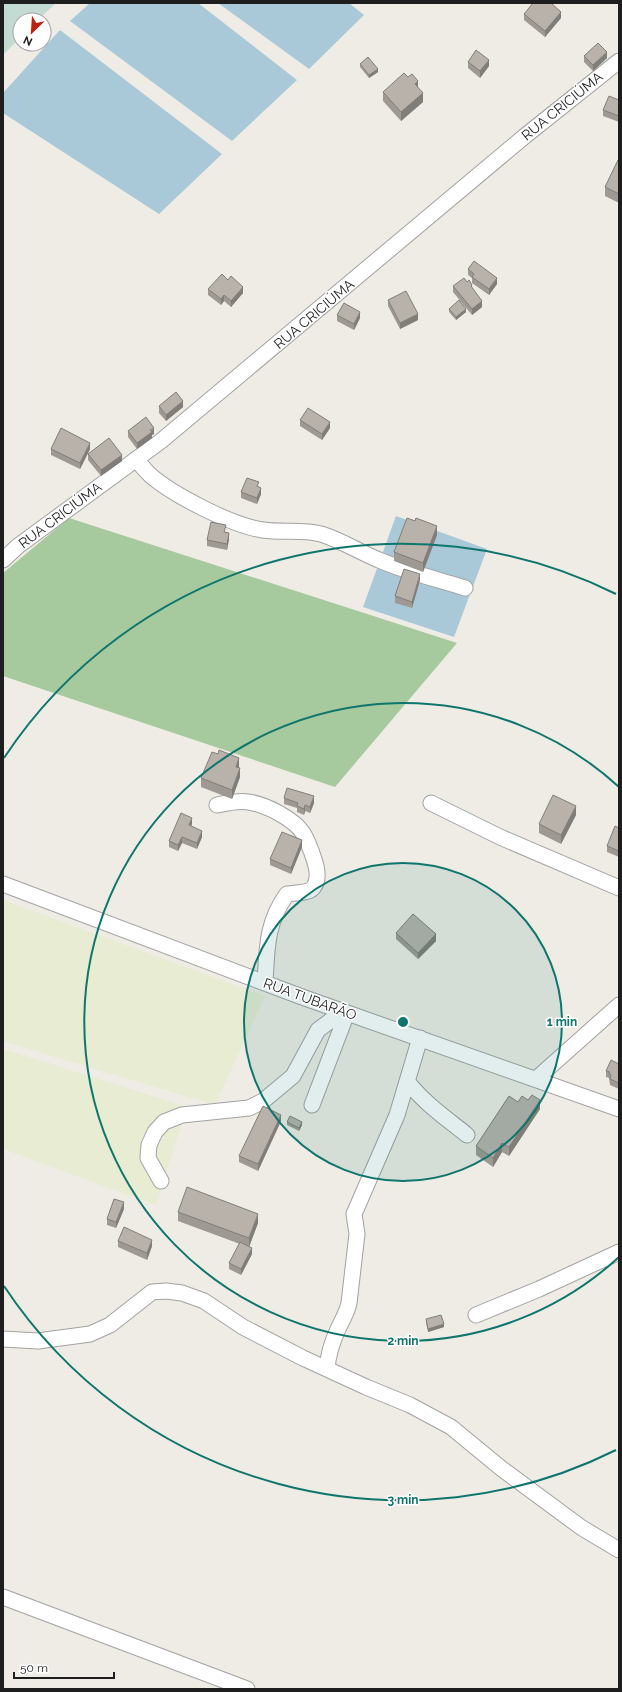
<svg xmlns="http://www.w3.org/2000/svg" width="622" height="1692" font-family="Raleway,sans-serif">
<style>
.farmland{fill:#e7ecd2}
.forest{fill:#a6ca9d}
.wetland{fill:#c4dbd3}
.water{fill:#a9c9d9}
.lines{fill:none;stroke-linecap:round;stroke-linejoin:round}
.minor-casing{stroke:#a2a2a2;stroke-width:17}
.minor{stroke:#fff;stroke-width:15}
.wall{fill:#9e9993}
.shaded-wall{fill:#817d78}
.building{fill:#b8b2ab;stroke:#817d78}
.ring{fill:none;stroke:#0f766e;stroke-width:2}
.labels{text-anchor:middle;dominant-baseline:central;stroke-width:3;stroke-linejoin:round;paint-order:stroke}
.street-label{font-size:14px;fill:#1e1e1e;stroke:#fff}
.centre{fill:#0f766e;stroke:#fff;stroke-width:2}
.ring-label{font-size:12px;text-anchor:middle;font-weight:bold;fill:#0f766e;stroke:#fff;stroke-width:3;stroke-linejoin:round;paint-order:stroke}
</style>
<rect width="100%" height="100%" fill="#efece5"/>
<path class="farmland" d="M3 900 265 996 215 1105 3 1041Z
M3 1049 187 1107 156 1205 3 1149Z"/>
<path class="forest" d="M69 518 457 643 335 787 3 676V573Z"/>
<path class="wetland" d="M3 3H56L38 20H20V38L3 55Z"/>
<path class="water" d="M90 3H198L297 80 232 141 70 21Z
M218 3H349L364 15 309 69Z
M60 30 222 154 159 214 3 113V93Z
M396 516 487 549 454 637 363 607Z"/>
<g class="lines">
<g class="minor-casing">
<path id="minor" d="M136 459C140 464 145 470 150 475 173 495 233 526 263 530 282 533 302 529 321 534 341 540 359 552 379 560 407 572 436 579 465 588
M3 560 18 546 161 441 525 136 619 61
M431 803 500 837 619 888
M217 805C227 803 238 800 248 802 265 804 294 819 303 833 308 841 311 850 314 859 317 868 320 880 313 888 309 893 293 893 287 894 266 923 267 949 265 983
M3 884 302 997 619 1109
M536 1079 619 1005
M407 1081C424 1103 446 1118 467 1135
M312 1105 347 1013
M161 1181 148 1158 149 1145 155 1132 164 1122 182 1115 249 1108 263 1101 293 1076 318 1030 334 1018 347 1013
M476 1315 539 1289 619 1252
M3 1339 38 1341 90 1334 110 1325 152 1292 166 1291 182 1293 204 1301 243 1327 303 1358 366 1387 410 1405 451 1427 502 1469 582 1528 619 1550
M327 1369C328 1355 332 1342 338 1329 342 1320 347 1313 349 1303L357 1234 354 1214 397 1115 420 1038
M3 1597 247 1689"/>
</g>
<use href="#minor" class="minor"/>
</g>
<path class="wall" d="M524 14 561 18 545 37 524 20Z
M584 56 607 58 593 71 584 62Z
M468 62 489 66 480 78 468 68Z
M360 64 378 72 369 78 360 67Z
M418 88 423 102 401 121 383 101V92Z
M619 100V122L603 116V110Z
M619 160V203L605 196V187Z
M468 269 497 284 489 295 472 283V278L468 275Z
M453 286 472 288 482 307 472 315 453 292Z
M208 289 243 293 231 307 224 301 221 305 208 295Z
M388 300 418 320 400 329 388 306Z
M449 309 466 312 456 320 449 312Z
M337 315 360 318 354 330 337 321Z
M159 406 183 407 166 421 159 413Z
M300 420 330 428 322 440 300 426Z
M128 431 154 434 152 435V438L137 449 128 437Z
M51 449H90L80 469 51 455Z
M88 454 122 461 101 476 88 460Z
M259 487 261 494 257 504 241 498V492Z
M226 531 225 532 229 539 227 550 207 546V540Z
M437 535 423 572 394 561V552Z
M420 580 412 608 395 603V596Z
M239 767 240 777 232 799 201 787V778Z
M284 798 314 803 310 813 305 811 304 815 297 812V808L284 804Z
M576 815 561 844 539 833V824Z
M192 824 191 826 202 837 197 849 182 843 178 851 169 847V841Z
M619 828V857L607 852V846Z
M302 847 291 874 270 865V859Z
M396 933 436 941 418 959 396 939Z
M619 1064V1089L610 1085 609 1078 606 1077V1071Z
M518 1102 540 1109 509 1156 502 1152 493 1167 476 1155V1146Z
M281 1121 258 1171 239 1162V1156Z
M287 1122 302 1125 299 1131 287 1125Z
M124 1209 116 1228 107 1225V1219Z
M178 1212 258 1223 249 1247 252 1254 241 1275 229 1269V1263L240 1244 178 1221Z
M118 1241 152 1246 147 1260 118 1247Z
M426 1319 444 1327 428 1332 426 1322Z"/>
<path class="shaded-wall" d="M561 12V18L545 37V31Z
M607 52V58L593 71V65Z
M489 60V66L480 78V71Z
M378 69V72L369 78V75Z
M418 81V90L415 84Z
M423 93V102L401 121V112Z
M497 278V284L489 295V289Z
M243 287V293L231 307V301Z
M224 295V301L221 305V299Z
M482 301V307L472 315V309Z
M466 309V312L456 320V317Z
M360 312V318L354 330V324Z
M418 314V320L400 329V323Z
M183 401V407L166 421V415Z
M330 422V428L322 440V434Z
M154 428V434L152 435V438L137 449V443Z
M90 443V449L80 469V463Z
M122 455V461L101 476V470Z
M261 488V494L257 504V498Z
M437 526V535L423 572V563Z
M229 533V539L227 550V544Z
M420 574V580L412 608V602Z
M239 758V767L236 776V767Z
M240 768V777L232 799V790Z
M314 796V803L310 813V807Z
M305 805V811L304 815V809Z
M576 806V815L561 844V835Z
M192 818V824L189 831V825Z
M202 831V837L197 849V843Z
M182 837V843L178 851V845Z
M302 840V847L291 874V868Z
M436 934V941L418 959V953Z
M540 1100V1109L509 1156V1147Z
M281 1115V1121L258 1171V1164Z
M302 1122V1125L299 1131V1128Z
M502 1143V1152L493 1167V1158Z
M124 1202V1209L116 1228V1222Z
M258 1214V1223L249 1247V1238Z
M152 1240V1246L147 1260V1253Z
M252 1248V1254L241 1275V1269Z
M444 1324V1327L428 1332V1329Z"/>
<path class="building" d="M533 3H551L561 12 545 31 524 14Z
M598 43 607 52 593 65 584 56Z
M476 50 489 60 480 71 468 62Z
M368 57 378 69 369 75 360 64Z
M404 73 408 77 412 74 418 81 415 84 423 93 401 112 383 92Z
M609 96 619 100V116L603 110Z
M618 160H619V194L605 187Z
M474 261 497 278 489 289 472 277 474 274 468 269Z
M222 274 228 280 231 276 243 287 231 301 224 295 221 299 208 289Z
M464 278 467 282 469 280 472 285 471 286 482 301 472 309 453 286Z
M406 291 418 314 400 323 388 300Z
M459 300 466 309 456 317 449 309Z
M344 303 360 312 354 324 337 315Z
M176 392 183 401 166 415 159 406Z
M308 408 330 422 322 434 300 420Z
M146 417 154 428 150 430 152 432 137 443 128 431Z
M61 428 90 443 80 463 51 449Z
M109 438 122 455 101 470 88 454Z
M247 478 259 482 257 486 261 488 257 498 241 492Z
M407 518 415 521 416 518 437 526 423 563 394 552Z
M211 522 226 525 224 532 229 533 227 544 207 540Z
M404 569 420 574 412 602 395 596Z
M219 750 239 758 236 767 240 768 232 790 201 778 212 752 218 754Z
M287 788 314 796 310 807 305 805 304 809 297 806 298 803 284 798Z
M553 795 576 806 561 835 539 824Z
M181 813 192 818 189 825 202 831 197 843 182 837 178 845 169 841Z
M615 826 619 828V851L607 846Z
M282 832 302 840 291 868 270 859Z
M413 914 436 934 418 953 396 933Z
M611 1060 619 1064V1083L610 1079 611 1075 609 1074 610 1072 606 1071Z
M532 1095 540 1100 509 1147 502 1143 493 1158 476 1146 509 1096 518 1102 522 1096 528 1100Z
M263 1106 281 1115 258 1164 239 1156Z
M290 1116 302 1122 299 1128 287 1122Z
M187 1187 258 1214 249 1238 178 1212Z
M114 1199 124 1202 116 1222 107 1219Z
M124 1227 152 1240 147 1253 118 1241Z
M240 1242 252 1248 241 1269 229 1263Z
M441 1315 444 1324 428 1329 426 1319Z"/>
<circle cx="403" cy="1022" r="159" fill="#0f766e" fill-opacity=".12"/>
<g class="ring">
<circle cx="403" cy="1022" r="159"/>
<path d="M619 1257A319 319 0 1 1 619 787"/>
<path d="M616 1450A478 478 0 0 1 4 1286M4 758A478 478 0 0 1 616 594"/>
</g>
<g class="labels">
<g class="street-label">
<text transform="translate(562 106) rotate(-39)">RUA CRICIÚMA</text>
<text transform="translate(314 314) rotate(-40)">RUA CRICIÚMA</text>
<text transform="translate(60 515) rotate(-37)">RUA CRICIÚMA</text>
<text transform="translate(310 999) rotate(20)">RUA TUBARÃO</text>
</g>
</g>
<circle cx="403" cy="1022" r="6" class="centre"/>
<g class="ring-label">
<text x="562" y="1026">1 min</text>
<text x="403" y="1345">2 min</text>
<text x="403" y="1504">3 min</text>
</g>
<rect width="622" height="1692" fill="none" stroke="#1e1e1e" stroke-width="8"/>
<g transform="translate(32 32) rotate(205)"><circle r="19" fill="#ffffff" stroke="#a5a5a5"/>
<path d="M0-3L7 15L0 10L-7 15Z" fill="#bd2110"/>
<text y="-6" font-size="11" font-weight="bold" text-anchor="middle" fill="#1e1e1e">N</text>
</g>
<path d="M14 1672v6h100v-6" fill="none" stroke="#1e1e1e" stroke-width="2"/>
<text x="20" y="1672" font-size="12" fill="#1e1e1e" stroke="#ffffff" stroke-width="3" paint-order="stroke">50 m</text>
</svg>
